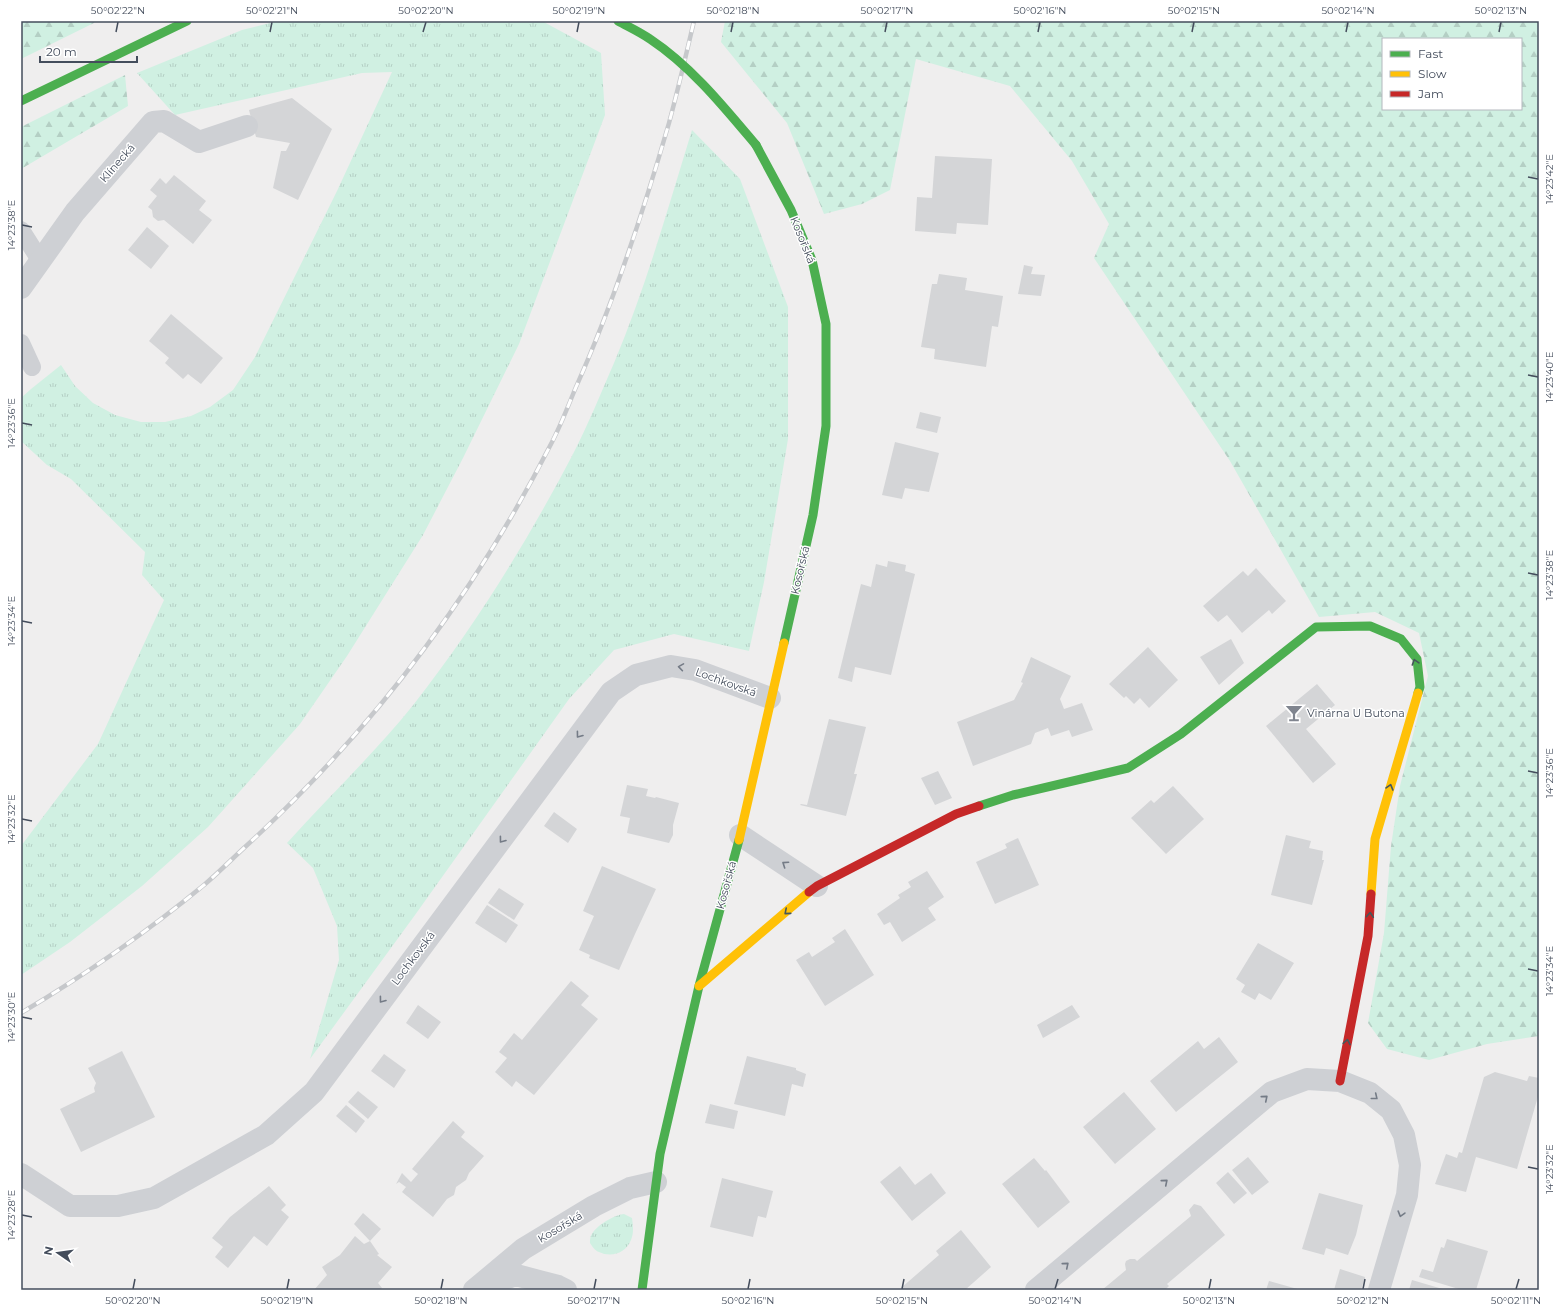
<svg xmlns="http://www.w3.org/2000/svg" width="1560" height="1311" font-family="Montserrat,sans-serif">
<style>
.grass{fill:url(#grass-tufts)}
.forest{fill:url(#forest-firs);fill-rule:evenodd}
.building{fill:#d4d5d7}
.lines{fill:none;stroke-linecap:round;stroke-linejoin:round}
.lane{stroke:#ced0d4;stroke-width:18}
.street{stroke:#ced0d4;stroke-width:22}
.fast{stroke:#4caf50;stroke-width:9}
.slow{stroke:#ffc107;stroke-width:9}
.jam{stroke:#c62828;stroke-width:9}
.rail-casing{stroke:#c6c8cb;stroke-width:4.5}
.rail{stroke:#fff;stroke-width:3;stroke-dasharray:9;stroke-linecap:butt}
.fast-bridge{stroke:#4caf50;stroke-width:9}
.oneway{stroke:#45575b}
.oneway2{stroke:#747b86}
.ticks{fill:none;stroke:#444d5c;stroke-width:1.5}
.labels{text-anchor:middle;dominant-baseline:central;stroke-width:3;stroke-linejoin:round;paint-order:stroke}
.street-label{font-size:11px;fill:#444d5c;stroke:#fff}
.poi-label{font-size:11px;fill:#444d5c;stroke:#fff;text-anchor:start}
.neatline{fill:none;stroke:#444d5c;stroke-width:1.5}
.ticks-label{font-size:10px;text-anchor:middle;fill:#444d5c}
</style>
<defs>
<pattern id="grass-tufts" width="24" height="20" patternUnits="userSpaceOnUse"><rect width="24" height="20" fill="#d0f0e2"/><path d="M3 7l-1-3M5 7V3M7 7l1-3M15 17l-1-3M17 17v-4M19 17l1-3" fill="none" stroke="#b4cfc4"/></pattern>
<pattern id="forest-firs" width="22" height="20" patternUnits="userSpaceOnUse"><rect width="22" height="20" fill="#d0f0e2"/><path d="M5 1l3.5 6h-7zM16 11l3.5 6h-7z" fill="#b4cfc4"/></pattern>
</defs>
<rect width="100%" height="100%" fill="#efeeee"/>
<path class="grass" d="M278 21H542L601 53 605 115 519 344 463 458 423 535 347 656 300 724 208 827 142 886 70 942 21 975V846L98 744 164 600 142 575 145 552 71 479 47 465 21 441V398L31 389 61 365 75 386 93 403 115 415 141 422H165L191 416 210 407 233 390 255 357 337 191 392 72 362 73 175 115 137 73 242 30Z
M692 130 740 179 788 307V439L764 582 749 651 674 634 614 650 569 699 415 915 310 1059 339 960 337 926 313 868 287 843C329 796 375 753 414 704 475 626 527 542 573 454 588 425 601 393 614 363 646 287 668 208 692 130Z
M624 1214 632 1218C633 1225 634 1233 631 1240 626 1253 611 1258 599 1252 595 1251 592 1246 590 1243 590 1241 590 1236 592 1234 597 1225 614 1215 624 1214Z"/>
<path class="forest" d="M21 21H98L21 59Z
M725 21H1539V1036L1487 1044 1429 1060 1387 1049 1368 1023 1384 933 1391 846 1400 786 1428 676 1419 633 1375 612 1319 617 1230 461 1094 258 1109 224 1072 161 1010 86 916 59 890 190 862 204 824 214 787 123 721 42ZM1383 39H1521V109H1383Z
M125 75 128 106 21 169V127Z"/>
<path class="building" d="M292 98 332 129 298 200 273 188 281 151H286L290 143 256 137 249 110Z
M935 156 992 159 988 225 957 223 956 234 915 231 917 197 932 198Z
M174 175 206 201 199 210 212 220 193 244 164 220 158 221 153 217 152 210 148 207 157 196 150 190 160 178 166 184Z
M147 227 169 246 151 269 128 250Z
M1024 265 1033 267 1031 274 1045 275 1041 296 1018 294Z
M939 274 967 278 965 290 1003 296 998 327 992 326 986 367 934 359 935 349 921 347 932 284H937Z
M171 314 223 358 201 384 188 374 183 379 165 363 169 358 149 341Z
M920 412 941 417 937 433 916 428Z
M895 442 939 453 929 492 905 488 902 499 882 495Z
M888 561 906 565 905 571 915 574 891 675 855 667 852 682 838 678 861 584 871 587 876 564 887 567Z
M1256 568 1286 601 1272 614 1269 610 1242 633 1227 615 1218 622 1203 606 1243 571 1248 576Z
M1231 639 1244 663 1219 685 1200 657Z
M1148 647 1178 680 1149 708 1140 698 1134 704 1126 696 1124 698 1109 684Z
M1031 657 1071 676 1060 699 1064 709 1082 703 1093 730 1072 737 1069 730 1051 736 1048 728 1035 733 1031 744 973 766 957 722 1014 700 1023 683 1021 682Z
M1317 684 1335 705 1306 729 1336 764 1313 783 1266 726Z
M829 719 866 727 854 774H857L846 816 800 805 801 804 807 805Z
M938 771 952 798 935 805 921 778Z
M627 785 648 789 646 796 655 798 656 797 679 803 673 825V835L669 843 627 833 630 818 620 816Z
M1173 786 1204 819 1166 854 1131 818 1151 800 1154 803Z
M554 812 577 829 568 843 544 826Z
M1286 835 1311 841 1309 848 1323 851 1322 860H1324L1312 905 1271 895Z
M1018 838 1039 885 995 904 976 862 1007 848 1005 844Z
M602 866 656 889 635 934 619 970 589 958 590 955 579 950 594 916 583 911Z
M927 871 944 897 928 908 936 920 902 942 890 922 884 925 877 914 900 898 898 895 911 887 908 882Z
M499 888 524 904 514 920 488 903Z
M487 905 518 925 506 943 475 923Z
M845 929 874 975 825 1006 796 960 809 952 812 957 835 942 832 938Z
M1258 943 1294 963 1271 1000 1259 993 1255 1000 1241 992 1245 985 1236 979Z
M571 981 589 996 581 1005 598 1019 534 1095 516 1081 512 1087 495 1072 507 1058 499 1052 514 1033 522 1040Z
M418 1005 441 1022 428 1039 406 1023Z
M1072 1005 1080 1017 1043 1038 1037 1025Z
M1219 1037 1238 1062 1176 1112 1150 1081 1198 1041 1204 1049Z
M122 1051 155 1117 81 1152 60 1109 95 1092 94 1088 96 1083 88 1068Z
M384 1054 406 1070 394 1088 371 1071Z
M747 1056 796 1068V1070L806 1074 803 1087 792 1084 785 1116 734 1104Z
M1495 1072 1527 1081 1529 1076 1539 1078V1093L1517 1169 1476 1157 1466 1192 1435 1184 1446 1154 1457 1158 1459 1152 1462 1153 1484 1077Z
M358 1091 378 1107 368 1119 348 1102Z
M1124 1092 1156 1129 1115 1164 1083 1127Z
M710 1104 738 1111 734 1129 705 1123Z
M346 1105 365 1121 356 1133 336 1116Z
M453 1121 465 1132 461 1137 484 1156 469 1173 466 1180 456 1187 454 1195 447 1199 433 1217 402 1192 406 1187 399 1182 396 1184 402 1173 411 1182 418 1174 412 1169Z
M1248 1157 1269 1182 1252 1195 1232 1170Z
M1034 1158 1045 1171 1046 1170 1070 1202 1038 1228 1002 1184Z
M900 1166 915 1185 931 1173 946 1193 912 1221 880 1182Z
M1228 1172 1247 1193 1234 1204 1216 1183Z
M722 1178 773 1191 766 1218 758 1216 753 1237 710 1227Z
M269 1186 286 1205 281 1210 289 1217 267 1246 254 1236 228 1268 215 1257 223 1247 212 1238 230 1217Z
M1319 1193 1363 1205 1356 1235 1348 1255 1326 1248 1324 1255 1302 1249Z
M1194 1204 1201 1206 1225 1235 1167 1284 1169 1286 1165 1290H1102L1126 1270 1125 1264 1126 1261 1130 1259H1135L1137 1261 1191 1216 1189 1210Z
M363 1213 381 1229 370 1241 354 1224Z
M961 1230 991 1267 965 1290H902L901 1288 939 1255 936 1251Z
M355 1236 364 1244 370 1241 379 1254 377 1255 392 1267 378 1283 382 1288 380 1290H314L327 1275 322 1267 340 1255Z
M1447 1239 1488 1251 1476 1290H1462L1419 1277 1422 1269 1433 1272 1441 1247 1444 1248Z
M1340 1269 1365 1277 1361 1290H1334Z
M1412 1280 1446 1290H1409Z
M1269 1281 1301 1290H1266Z"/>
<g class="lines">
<path class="lane" d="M21 230 40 260
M21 343 32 367"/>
<path class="street" d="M21 288 75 212 153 122 164 121 199 142 247 126
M740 835 817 886
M21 1174 70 1206H118L154 1198 266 1135 314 1092 611 692 636 675 671 666 695 670 770 698
M488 1285 516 1275 558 1286 566 1290
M474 1290 523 1249 594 1206 630 1188 656 1182
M1036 1290 1272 1092 1307 1079 1340 1081 1370 1093 1391 1110 1404 1135 1410 1165 1407 1195 1379 1290"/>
<path class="fast" d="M21 101 187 21
M756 145 791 210 812 260 826 324V426L813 515 784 643
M979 806 1013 795 1128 768 1181 734 1316 627 1370 626 1401 639 1417 659 1420 687 1418 693
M642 1290 660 1154 699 986 739 840"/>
<path class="slow" d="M739 840 784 643
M1371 894 1375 839 1418 693
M699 986 809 892"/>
<path class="jam" d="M809 892 817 886 956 814 979 806
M1340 1081 1368 936 1371 894"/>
<g class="rail-casing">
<path id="rail" d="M21 1013C85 975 147 932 204 885 218 873 231 860 245 847 371 732 474 595 551 444 561 425 568 406 576 387 614 302 643 213 669 123 678 90 686 55 694 21"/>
</g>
<use href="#rail" class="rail"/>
<path class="fast-bridge" d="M618 21C629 27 640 32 650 39 692 67 724 107 756 145"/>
</g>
<defs><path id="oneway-chevron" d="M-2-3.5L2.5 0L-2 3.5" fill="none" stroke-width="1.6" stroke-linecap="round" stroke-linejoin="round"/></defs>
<g class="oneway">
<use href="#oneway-chevron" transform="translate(1415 662) rotate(-108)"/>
<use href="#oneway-chevron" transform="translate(1390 787) rotate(-74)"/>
<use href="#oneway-chevron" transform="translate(787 912) rotate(139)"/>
<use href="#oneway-chevron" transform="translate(1370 915) rotate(-86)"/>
<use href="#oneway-chevron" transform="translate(1347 1042) rotate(-79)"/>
</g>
<g class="oneway2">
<use href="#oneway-chevron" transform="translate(681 667) rotate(-171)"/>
<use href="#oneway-chevron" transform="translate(579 735) rotate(127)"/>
<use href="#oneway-chevron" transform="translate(502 840) rotate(127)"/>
<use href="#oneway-chevron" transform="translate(785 864) rotate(-146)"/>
<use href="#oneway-chevron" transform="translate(382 1000) rotate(127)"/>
<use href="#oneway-chevron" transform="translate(1375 1097) rotate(39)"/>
<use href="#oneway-chevron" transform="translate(1265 1098) rotate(-40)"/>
<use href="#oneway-chevron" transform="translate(1165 1182) rotate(-40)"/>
<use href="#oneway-chevron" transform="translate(1401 1214) rotate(106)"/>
<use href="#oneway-chevron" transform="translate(1066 1265) rotate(-40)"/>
</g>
<path class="ticks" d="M116 32 118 22M270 32 272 22M423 32 426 22M577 32 579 22M731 32 733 22M885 32 887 22M1038 32 1040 22M1192 32 1194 22M1346 32 1348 22M1499 32 1501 22M1528 177 1538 179M22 225 32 227M1528 375 1538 377M22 423 32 425M1528 573 1538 575M22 621 32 623M1528 771 1538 773M22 819 32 821M1528 969 1538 971M22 1017 32 1019M1528 1167 1538 1169M22 1215 32 1217M133 1289 135 1279M287 1289 289 1279M441 1289 443 1279M594 1289 596 1279M748 1289 750 1279M902 1289 904 1279M1055 1289 1058 1279M1209 1289 1211 1279M1363 1289 1365 1279M1516 1289 1519 1279"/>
<defs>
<g id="bar-bare" transform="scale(1.38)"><path d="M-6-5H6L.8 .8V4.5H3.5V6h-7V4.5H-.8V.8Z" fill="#80858f" stroke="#fff" stroke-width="2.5" paint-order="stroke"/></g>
</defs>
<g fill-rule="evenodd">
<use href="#bar-bare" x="1294" y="713"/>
</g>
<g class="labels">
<g class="street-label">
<text transform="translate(117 163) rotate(-49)">Klínecká</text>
<text transform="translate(803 240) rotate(68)">Kosořská</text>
<text transform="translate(800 570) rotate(-77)">Kosořská</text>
<text transform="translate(726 682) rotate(20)">Lochkovská</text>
<text transform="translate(726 885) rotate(-75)">Kosořská</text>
<text transform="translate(413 958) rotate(-53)">Lochkovská</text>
<text transform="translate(560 1227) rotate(-31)">Kosořská</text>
</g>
<g class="poi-label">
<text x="1307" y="713">Vinárna U Butona</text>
</g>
</g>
<rect width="1560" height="1311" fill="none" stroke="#ffffff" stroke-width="44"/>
<rect x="1382" y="38" width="140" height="72" fill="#ffffff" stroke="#b4b8be"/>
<rect x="1390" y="51" width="20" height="6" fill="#4caf50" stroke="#b4b8be"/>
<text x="1418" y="58" font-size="12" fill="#444d5c">Fast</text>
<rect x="1390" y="71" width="20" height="6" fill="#ffc107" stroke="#b4b8be"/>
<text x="1418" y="78" font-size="12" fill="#444d5c">Slow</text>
<rect x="1390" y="91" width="20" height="6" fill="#c62828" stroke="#b4b8be"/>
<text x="1418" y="98" font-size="12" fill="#444d5c">Jam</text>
<g transform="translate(58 1253) rotate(283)" stroke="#ffffff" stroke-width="3" paint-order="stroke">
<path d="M0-3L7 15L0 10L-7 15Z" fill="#444d5c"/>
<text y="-6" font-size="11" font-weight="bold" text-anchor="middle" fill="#444d5c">N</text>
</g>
<path d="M40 56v6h97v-6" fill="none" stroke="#444d5c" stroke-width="2"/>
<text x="46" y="56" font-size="12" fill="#444d5c" stroke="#ffffff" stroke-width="3" paint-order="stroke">20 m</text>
<rect x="22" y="22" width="1516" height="1267" class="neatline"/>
<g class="ticks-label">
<text x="118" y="14">50°02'22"N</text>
<text x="272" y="14">50°02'21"N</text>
<text x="426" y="14">50°02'20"N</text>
<text x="579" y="14">50°02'19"N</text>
<text x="733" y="14">50°02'18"N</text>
<text x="887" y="14">50°02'17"N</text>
<text x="1040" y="14">50°02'16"N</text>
<text x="1194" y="14">50°02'15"N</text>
<text x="1348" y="14">50°02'14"N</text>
<text x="1501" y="14">50°02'13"N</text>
<text transform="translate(1549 179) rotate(-90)" y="4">14°23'42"E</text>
<text transform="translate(11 225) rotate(-90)" y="4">14°23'38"E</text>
<text transform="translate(1549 377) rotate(-90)" y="4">14°23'40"E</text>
<text transform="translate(11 423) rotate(-90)" y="4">14°23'36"E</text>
<text transform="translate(1549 575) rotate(-90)" y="4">14°23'38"E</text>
<text transform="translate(11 621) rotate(-90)" y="4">14°23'34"E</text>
<text transform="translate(1549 773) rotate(-90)" y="4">14°23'36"E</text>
<text transform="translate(11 819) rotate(-90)" y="4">14°23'32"E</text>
<text transform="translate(1549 971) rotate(-90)" y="4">14°23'34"E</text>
<text transform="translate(11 1017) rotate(-90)" y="4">14°23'30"E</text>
<text transform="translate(1549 1169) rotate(-90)" y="4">14°23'32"E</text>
<text transform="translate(11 1215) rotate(-90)" y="4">14°23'28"E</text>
<text x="133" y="1304">50°02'20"N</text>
<text x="287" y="1304">50°02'19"N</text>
<text x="441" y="1304">50°02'18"N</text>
<text x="594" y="1304">50°02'17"N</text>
<text x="748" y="1304">50°02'16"N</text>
<text x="902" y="1304">50°02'15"N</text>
<text x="1055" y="1304">50°02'14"N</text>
<text x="1209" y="1304">50°02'13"N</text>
<text x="1363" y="1304">50°02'12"N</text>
<text x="1516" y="1304">50°02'11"N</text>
</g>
</svg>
